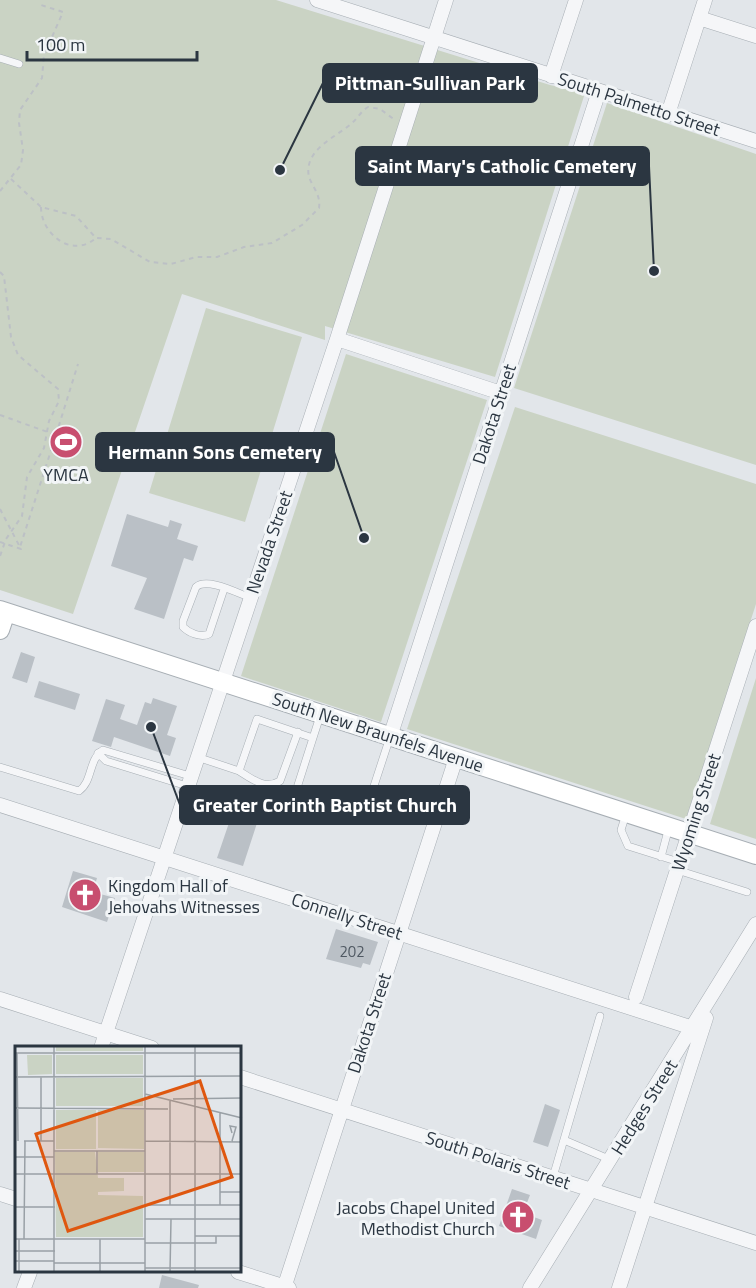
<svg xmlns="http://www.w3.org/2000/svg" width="756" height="1288" font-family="'Titillium Web',sans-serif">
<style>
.green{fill:#cad3c4}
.building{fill:#bac0c6}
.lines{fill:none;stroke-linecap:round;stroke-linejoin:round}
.service-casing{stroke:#a7aeb4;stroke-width:8}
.minor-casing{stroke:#a7aeb4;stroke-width:15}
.secondary-casing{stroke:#a7aeb4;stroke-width:20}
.path{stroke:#bcc0c5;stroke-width:2;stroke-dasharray:4.5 4.5;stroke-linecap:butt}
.service{stroke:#f5f6f8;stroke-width:7}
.minor{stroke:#f5f6f8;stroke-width:14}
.secondary{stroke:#fff;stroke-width:18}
.labels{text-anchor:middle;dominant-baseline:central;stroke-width:6;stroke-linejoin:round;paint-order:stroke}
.number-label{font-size:15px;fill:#4f5862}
.street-label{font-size:18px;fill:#2b3641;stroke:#f2f5f7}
.poi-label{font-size:18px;fill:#2b3641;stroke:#f2f5f7}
.inset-road{fill:none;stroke:#99a0a6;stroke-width:1.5}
.view{fill:#df570f;fill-opacity:0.15;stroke:#df570f;stroke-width:3}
.inset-edge{fill:none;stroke:#2b3641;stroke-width:3}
.leader{fill:none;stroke:#2b3641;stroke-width:2}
.callout-dot{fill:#2b3641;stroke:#f2f5f7;stroke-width:2}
.callout{fill:#2b3641;stroke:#2b3641;stroke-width:2}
.callout-label{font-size:20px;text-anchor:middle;font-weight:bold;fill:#fff}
</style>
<rect width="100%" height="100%" fill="#e2e6ea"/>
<path class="green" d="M0 0H276L550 85 585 93 495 377 325 326V340L182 294 73 614 0 590Z
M607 103 756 154V465L514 388Z
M206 308 302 337 245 522 149 493Z
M346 354 487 400 381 722 241 676Z
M515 407 756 484V604L686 819 407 729Z
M756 678V839L710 824Z"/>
<path class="building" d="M127 514 168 527 170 520 182 524 177 539 198 546 193 561 184 558 164 619 134 609 147 578 111 566Z
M21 652 35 657 27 683 12 678Z
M39 681 80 694 75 710 34 697Z
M153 698 177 706 167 735 176 738 170 756 114 737 111 747 92 741 106 699 125 705 120 719 137 725 145 702 151 704Z
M242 798 272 807 269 820 259 817 243 866 217 858 232 814 238 816Z
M73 871 97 878 93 892 115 898 107 922 62 907Z
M336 929 378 942 370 965 363 963 361 968 326 959Z
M545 1104 560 1110 548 1147 533 1142Z
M512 1189 530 1195 523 1213 542 1220 536 1239 499 1226Z
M162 1275 199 1285 198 1288H159Z"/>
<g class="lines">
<g class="service-casing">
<path id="service" d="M0 58 19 64
M224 589 209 634C201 638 189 633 183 627V621L196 587C207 577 237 593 251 598
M98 753 106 761 187 786
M197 757 239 771 257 719 313 738
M0 767 79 791C93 781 88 760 103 750L190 776
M239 771C252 779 265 790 280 781L298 732
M296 791 320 716
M372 792 390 737
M626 814 621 830 628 846 679 862
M661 857 669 827
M677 870 747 892
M564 1140 611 1160
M553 1177 600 1016"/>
</g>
<g class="minor-casing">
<path id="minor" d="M317 0 756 141
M699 18 756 36
M551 76 576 0
M668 114 705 0
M337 339 501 393
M390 737 599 91
M0 805 693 1028
M636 997 756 626
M0 999 152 1048
M101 1048 337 339 446 0
M240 1077 756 1243
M0 1194 16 1199
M238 1272 289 1288
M24 1288 30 1272
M284 1288 456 758
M530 1288 756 924
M619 1288 706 1018"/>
</g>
<g class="secondary-casing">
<path id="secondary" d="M0 610 756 855
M0 630 6 612"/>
</g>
<path class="path" d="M11 179 41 207 76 216 96 238 111 239 150 262 171 264 196 257H217L244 247 272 243 302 225 319 208C321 195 313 188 309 177 303 150 336 137 351 124 358 118 361 111 368 107L380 109 395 120
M0 191 21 165 23 150 19 123 20 110 42 78 44 55 63 12 38 4
M41 207C41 234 72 259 96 238
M0 272 4 276 11 337 18 355 58 389 59 401 49 421 44 448 27 477 22 516 6 539 0 556
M0 415 56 435 20 547
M56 435 78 364
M0 509 21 549 0 542"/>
<use href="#service" class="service"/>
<use href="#minor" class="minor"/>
<use href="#secondary" class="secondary"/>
</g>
<defs>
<g id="stadium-disc" transform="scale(1.725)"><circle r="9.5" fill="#c84e6f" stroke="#f2f5f7"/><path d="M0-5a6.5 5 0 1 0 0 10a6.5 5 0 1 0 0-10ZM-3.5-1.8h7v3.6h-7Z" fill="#fff"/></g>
<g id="church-disc" transform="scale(1.725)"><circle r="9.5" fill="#c84e6f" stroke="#f2f5f7"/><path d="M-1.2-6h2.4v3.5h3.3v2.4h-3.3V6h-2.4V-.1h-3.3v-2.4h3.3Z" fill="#fff"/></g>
</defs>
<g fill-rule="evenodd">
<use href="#stadium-disc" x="66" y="442"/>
<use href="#church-disc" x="85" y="895"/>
<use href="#church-disc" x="518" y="1217"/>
</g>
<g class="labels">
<g class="number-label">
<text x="352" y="951">202</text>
</g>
<g class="street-label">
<text transform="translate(639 104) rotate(18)">South Palmetto Street</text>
<text transform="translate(494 414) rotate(-72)">Dakota Street</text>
<text transform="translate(269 542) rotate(-71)">Nevada Street</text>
<text transform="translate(378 732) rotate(18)">South New Braunfels Avenue</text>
<text transform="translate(696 812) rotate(-72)">Wyoming Street</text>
<text transform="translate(347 916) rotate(18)">Connelly Street</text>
<text transform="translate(369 1023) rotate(-72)">Dakota Street</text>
<text transform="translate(644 1107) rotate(-58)">Hedges Street</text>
<text transform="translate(498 1160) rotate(18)">South Polaris Street</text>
</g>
<g class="poi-label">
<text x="66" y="474">YMCA</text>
<text x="108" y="885" text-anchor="start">Kingdom Hall of<tspan x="108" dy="21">Jehovahs Witnesses</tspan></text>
<text x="495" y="1207" text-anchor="end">Jacobs Chapel United<tspan x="495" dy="21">Methodist Church</tspan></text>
</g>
</g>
<g transform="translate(15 1046)">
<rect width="226" height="226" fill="#e2e6ea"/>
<path d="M41 0H128V5H41ZM12 9H37V28L13 29ZM41 9H128V28H41ZM41 32H128V60H41ZM41 64H81V103H41ZM83 64H129V103L83 102ZM40 106H80L83 132H109V145L83 146V149L128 150V191H41ZM83 106H129V126H83Z" fill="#cad3c4"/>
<path class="inset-road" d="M39 0V226M130 0V226M180 0V226M0 7H227M2 7 3 95M0 31 227 30M130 48 227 72M158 53 227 52M155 54V159M0 62 153 63M9 95H39M26 95V31M130 95 227 96M217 95 221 81 215 80 217 87M39 105H130M0 111H39M0 128H227M82 128V105M205 146H227M130 159H227M205 159V67M0 161H40M130 173H227M180 190H227M0 193H130M4 193V226M9 193 10 95M85 193V226M130 197H201V190M0 205H40M0 215H39M39 217H130M130 222H227M155 226 156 173"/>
<path class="view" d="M185 35 217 131 53 185 21 88Z"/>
<rect width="226" height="226" class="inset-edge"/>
</g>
<path class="leader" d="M280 170L323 83M654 271L649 166M364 538L334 452M151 727L180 805"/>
<g class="callout-dot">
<circle cx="280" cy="170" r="6"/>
<circle cx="654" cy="271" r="6"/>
<circle cx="364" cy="538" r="6"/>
<circle cx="151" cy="727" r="6"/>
</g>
<g class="callout">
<rect x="323" y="64" width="214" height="38" rx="6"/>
<rect x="356" y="147" width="293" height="38" rx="6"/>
<rect x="96" y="433" width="238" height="38" rx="6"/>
<rect x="180" y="786" width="289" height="38" rx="6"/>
</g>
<g class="callout-label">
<text x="430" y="90">Pittman-Sullivan Park</text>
<text x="502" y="173">Saint Mary's Catholic Cemetery</text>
<text x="215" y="459">Hermann Sons Cemetery</text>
<text x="325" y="812">Greater Corinth Baptist Church</text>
</g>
<path d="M27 51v9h170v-9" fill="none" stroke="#2b3641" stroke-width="3"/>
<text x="36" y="51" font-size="18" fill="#2b3641" stroke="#f2f5f7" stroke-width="4.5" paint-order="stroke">100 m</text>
</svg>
